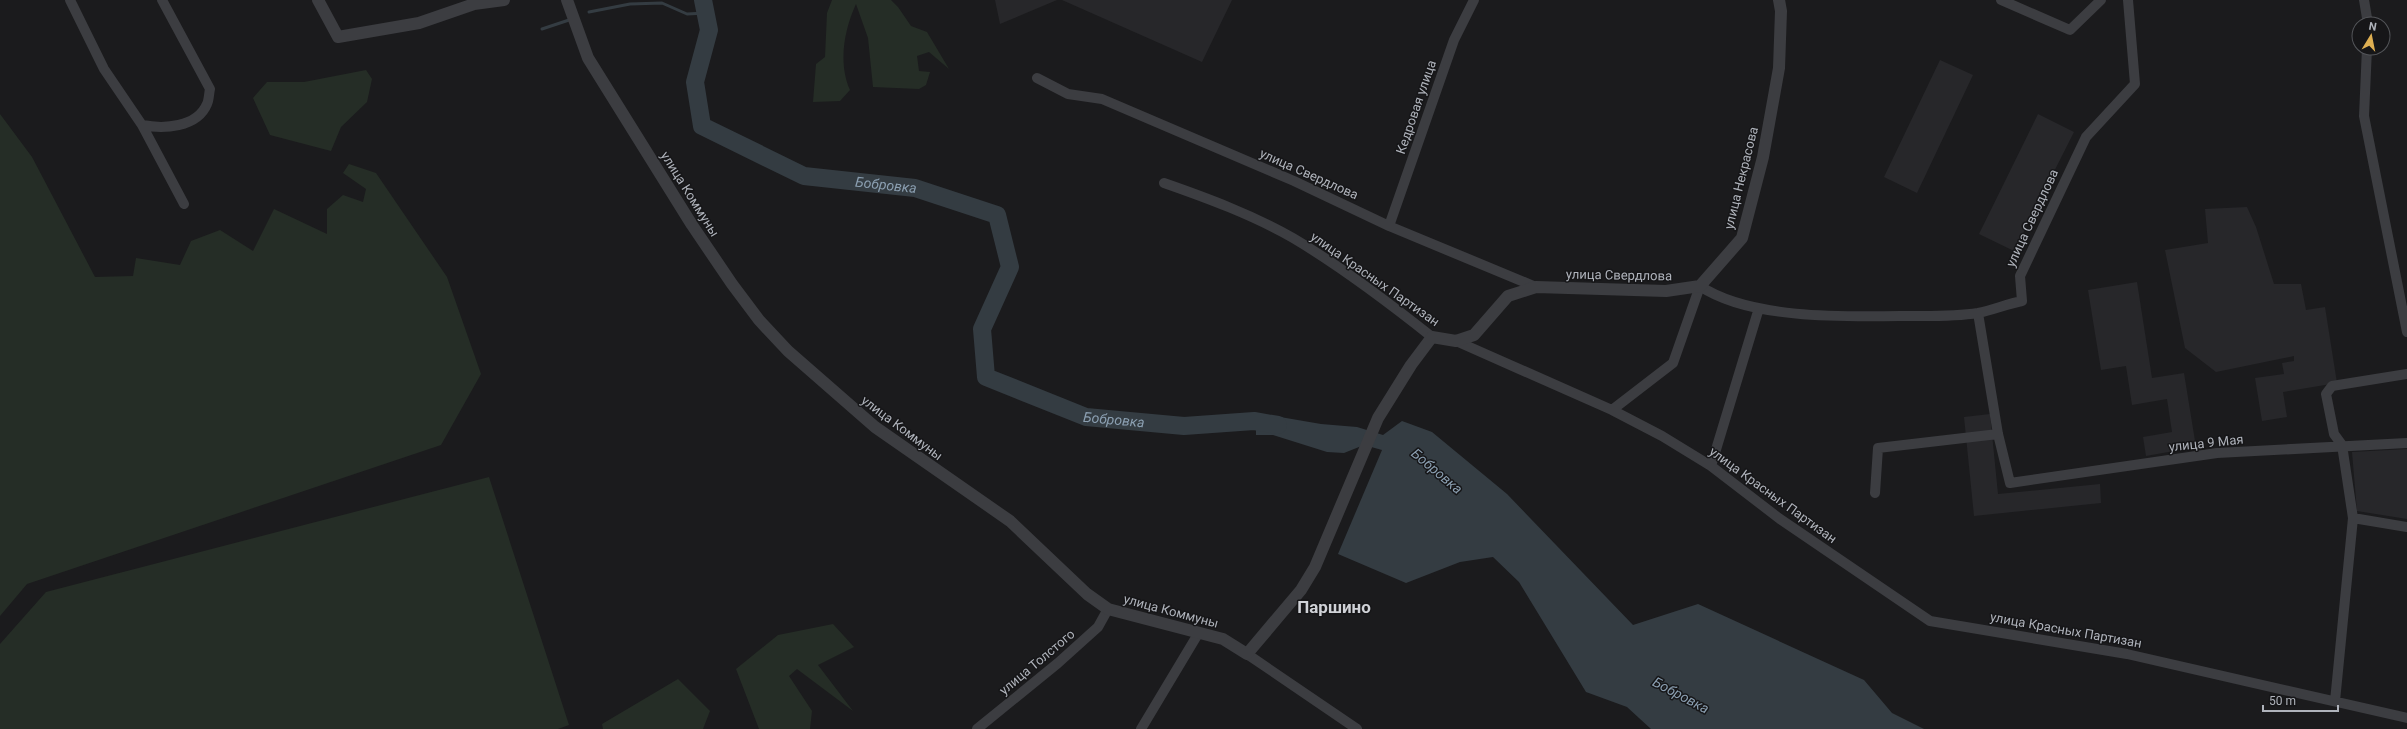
<svg xmlns="http://www.w3.org/2000/svg" width="2407" height="729" font-family="Roboto,sans-serif">
<style>
.built{fill:#27272a}
.green{fill:#252d26}
.water{fill:#343c42}
.lines{fill:none;stroke-linecap:round;stroke-linejoin:round}
.stream{stroke:#343c42;stroke-width:3}
.river{stroke:#343c42;stroke-width:18}
.minor{stroke:#3c3d41;stroke-width:10}
.tertiary{stroke:#3c3d41;stroke-width:12}
.labels{text-anchor:middle;dominant-baseline:central;stroke-width:3;stroke-linejoin:round;paint-order:stroke}
.street-label{font-size:13px;fill:#afb3bb;stroke:#161618}
.water-label{font-size:14px;font-style:italic;fill:#8b9fb1;stroke:#161618}
.district-label{font-size:17px;font-weight:bold;fill:#d0d2d7;stroke:#161618}
</style>
<rect width="100%" height="100%" fill="#1b1b1d"/>
<path class="built" d="M995 0H1057L1000 24Z
M1062 0H1232L1202 62Z
M1940 60 1973 75 1917 193 1884 177Z
M2038 114 2074 132 2014 251 1979 234Z
M2247 207 2256 227 2274 284H2301L2306 310 2325 307 2337 383 2283 392 2287 417 2262 421 2255 378 2284 374 2282 363 2294 361V356L2216 372 2185 348 2165 250 2208 243 2205 209Z
M2137 282 2152 378 2184 373 2196 447 2146 456 2143 437 2172 432 2167 399 2132 405 2126 366 2101 370 2088 290Z
M1990 414 1998 494 2100 484 2101 503 1974 516 1964 417Z
M2407 449V519L2357 511 2352 452Z"/>
<path class="green" d="M832 0H891L898 7 911 26 927 32 949 69 929 52 917 56 919 71 930 72 926 85 919 89 873 87 868 38 856 4C844 30 838 63 850 90L840 101 813 102 816 64 825 57 827 13Z
M366 70 372 79 367 102 341 127 331 151 270 135 253 98 267 82H304Z
M0 114 32 157 95 277 133 276 136 258 180 265 191 241 220 230 253 251 274 209 327 234V209L343 195 363 202 366 189 343 173 349 164 376 173 447 277 481 374 441 445 27 584 0 616Z
M489 477 569 725 558 729H0V644L46 592Z
M833 624 854 647 818 665 853 711 797 669 789 676 812 711 810 729H759L736 669 778 635Z
M678 679 710 711 703 729H603L602 724Z"/>
<path class="water" d="M1256 413 1321 424 1357 427 1383 435 1402 421 1432 432 1507 494 1633 625 1698 604 1864 680 1892 713 1924 729H1651L1627 707 1586 692 1519 582 1493 557 1460 562 1406 583 1338 554 1382 450 1364 445 1344 453 1327 452 1273 435H1256Z"/>
<g class="lines">
<path class="stream" d="M589 12 630 4 662 3 687 14 706 13
M542 29 569 20"/>
<path class="river" id="s1" d="M703 0 709 30 695 82 702 126 804 176 915 188 997 215 1010 267 982 329 986 377 1086 417 1184 426 1254 421 1278 425"/>
<path class="minor" d="M70 0 104 69 142 125C163 129 197 128 207 104 209 100 209 93 210 89L162 0
M2001 0 2070 30 2101 0
M2364 0 2368 24
M2367 48 2364 116 2407 332
M1037 78 1068 94 1102 99 1294 181 1389 226 1536 287
M142 125 184 204
M1164 183C1207 198 1253 215 1293 238 1342 267 1388 302 1432 337
M1389 226 1454 40 1474 0
M1978 313 1998 434 2010 483 2217 453 2407 443
M1456 341 1612 410 1662 436 1711 466 1780 519 1930 621 2127 654 2407 718
M1612 410 1673 363 1700 286C1749 319 1843 317 1902 316 1927 316 1953 317 1978 313 1993 310 2007 304 2022 301L2020 276 2086 137 2135 84 2128 0
M1711 466 1759 308
M1875 493 1878 448 1998 434
M2353 518 2407 527
M1247 654 1357 729
M2335 701 2353 518 2342 445 2334 434 2326 394 2332 386 2407 374
M977 729 1058 663 1098 627 1108 609
M1141 729 1198 634"/>
<path class="tertiary" d="M318 0 338 37 419 23 474 4 504 0
M567 0 588 58 692 225 732 284 759 320 788 351 875 427 1010 521 1087 594 1108 609 1223 639 1247 654 1301 590 1315 567 1378 418 1411 365 1432 337 1456 341 1474 335 1508 296 1536 287 1666 291 1700 286 1742 238 1763 157 1779 68 1781 11 1779 0"/>
</g>
<g class="labels">
<g class="street-label">
<text transform="translate(1416 107) rotate(-71)">Кедровая улица</text>
<text transform="translate(1309 174) rotate(24)">улица Свердлова</text>
<text transform="translate(1741 178) rotate(-76)">улица Некрасова</text>
<text transform="translate(690 194) rotate(58)">улица Коммуны</text>
<text transform="translate(2032 218) rotate(-65)">улица Свердлова</text>
<text transform="translate(1619 275) rotate(1)">улица Свердлова</text>
<text transform="translate(1375 279) rotate(35)">улица Красных Партизан</text>
<text transform="translate(902 428) rotate(37)">улица Коммуны</text>
<text transform="translate(2206 443) rotate(-6)">улица 9 Мая</text>
<text transform="translate(1773 495) rotate(36)">улица Красных Партизан</text>
<text transform="translate(1171 611) rotate(15)">улица Коммуны</text>
<text transform="translate(2066 630) rotate(10)">улица Красных Партизан</text>
<text transform="translate(1037 662) rotate(-40)">улица Толстого</text>
</g>
<g class="water-label">
<text stroke="none"><textPath href="#s1" startOffset="325">Бобровка</textPath></text>
<text stroke="none"><textPath href="#s1" startOffset="746">Бобровка</textPath></text>
<text transform="translate(1437 471) rotate(40)">Бобровка</text>
<text transform="translate(1681 695) rotate(28)">Бобровка</text>
</g>
<g class="district-label">
<text x="1334" y="607">Паршино</text>
</g>
</g>
<g transform="translate(2371 36) rotate(10)"><circle r="19" fill="#161618" stroke="#535559"/>
<path d="M0-3L7 15L0 10L-7 15Z" fill="#deaf52"/>
<text y="-6" font-size="11" font-weight="bold" text-anchor="middle" fill="#afb3bb">N</text>
</g>
<path d="M2263 705v6h75v-6" fill="none" stroke="#afb3bb" stroke-width="2"/>
<text x="2269" y="705" font-size="12" fill="#afb3bb" stroke="#161618" stroke-width="3" paint-order="stroke">50 m</text>
</svg>
